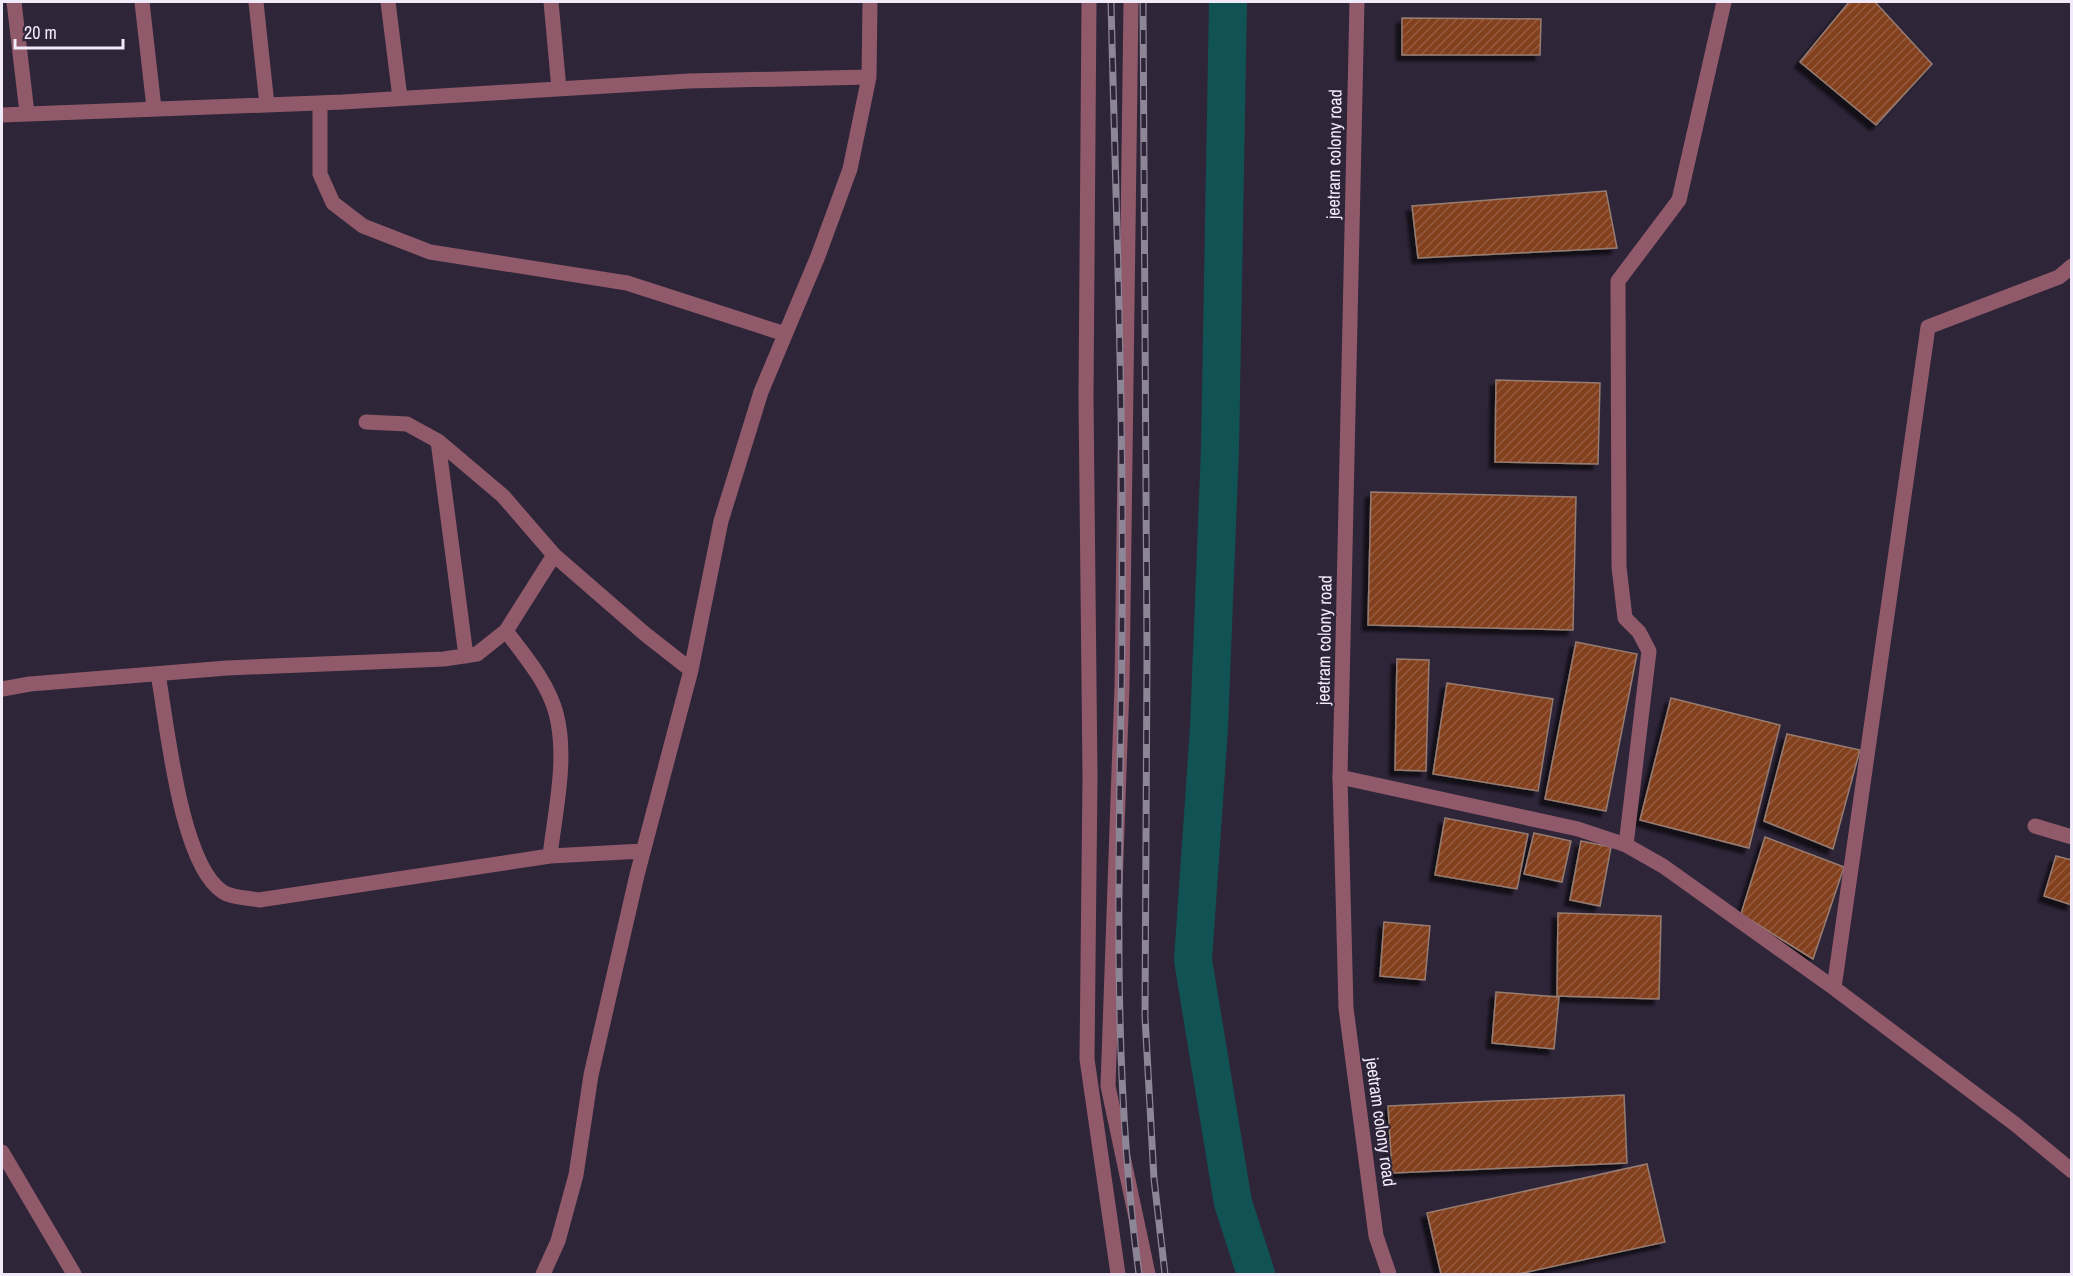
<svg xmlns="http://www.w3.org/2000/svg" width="2073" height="1276" font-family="'Archivo Narrow',sans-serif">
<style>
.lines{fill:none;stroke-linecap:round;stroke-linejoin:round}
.canal{stroke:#115354;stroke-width:38}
.building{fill:url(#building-hatch);stroke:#977d71;stroke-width:1.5;filter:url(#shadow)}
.minor{stroke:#915a6a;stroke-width:15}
.tertiary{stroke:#915a6a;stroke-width:15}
.rail-casing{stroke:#8d8697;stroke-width:7}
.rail{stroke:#2e2539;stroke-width:4.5;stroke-dasharray:14;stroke-linecap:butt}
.labels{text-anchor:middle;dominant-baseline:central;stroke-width:4.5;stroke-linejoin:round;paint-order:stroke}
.street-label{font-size:18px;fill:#f1ebf9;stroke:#2e2539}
</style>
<defs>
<pattern id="building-hatch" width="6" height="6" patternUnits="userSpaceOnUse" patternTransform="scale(1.5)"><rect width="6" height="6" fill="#833f1f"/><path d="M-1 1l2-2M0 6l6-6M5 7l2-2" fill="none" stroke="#955b40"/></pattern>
<filter id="shadow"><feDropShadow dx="-5.5" dy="5.5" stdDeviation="1.5" flood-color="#0009"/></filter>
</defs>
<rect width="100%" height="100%" fill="#2e2539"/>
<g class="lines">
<path class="canal" d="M1228 2 1220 448 1209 728 1193 960 1233 1203 1256 1274"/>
</g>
<path class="building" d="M1849 2H1875L1932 64 1876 125 1800 62Z
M1402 18 1541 19 1540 55H1402Z
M1606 191 1617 248 1418 258 1412 206Z
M1496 380 1600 383 1598 464 1495 462Z
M1371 492 1576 497 1573 630 1368 625Z
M1576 642 1637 654 1606 811 1545 799Z
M1397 659 1429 660 1426 771 1395 770Z
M1447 683 1553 699 1538 791 1433 774Z
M1671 698 1780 725 1749 848 1640 820Z
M1787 734 1860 750 1833 849 1764 821Z
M1445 818 1528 834 1517 889 1435 875Z
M1534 833 1571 841 1562 882 1524 874Z
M1765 837 1844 867 1813 959 1741 914Z
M1581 841 1611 847 1600 906 1570 900Z
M2056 856 2072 860V905L2044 896Z
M1558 913 1661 916 1659 999 1557 996Z
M1384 922 1430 926 1425 980 1380 976Z
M1496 992 1559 997 1554 1049 1492 1043Z
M1624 1095 1627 1163 1392 1173 1388 1106Z
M1647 1164 1665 1242 1518 1274H1441L1427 1213Z"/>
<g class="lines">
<path class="minor" d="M14 2 27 113
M142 2 154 108
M256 2 267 105
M388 2 400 98
M551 2 559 89
M320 103V174L333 203 363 226 430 252 627 283 785 334
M2 115 343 102 689 81 869 77
M366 422 407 424 438 441 503 496 554 555 645 634 691 670
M438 441 466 656
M506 631C525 656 548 683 556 713 568 758 555 811 550 856
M158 674C167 723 180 865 223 892 232 898 249 898 259 900L550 856 643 851
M2 689 30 684 227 668 444 659 477 654 506 631 554 555
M1340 777 1578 829 1626 845 1663 866 1834 988 2015 1124 2072 1171
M2035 826 2072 837
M1626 845 1649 651 1639 632 1625 618 1619 567 1618 281 1679 200 1724 2
M1834 988 1928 327 2059 277 2072 266
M2 1152 74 1274
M543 1274 558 1241 576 1175 591 1075 637 875 691 670 721 521 761 392 818 256 850 169 869 77 870 2"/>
<path class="tertiary" d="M1089 2 1086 397 1090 777 1087 1059 1118 1274
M1131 2 1122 686 1108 1086 1148 1274
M1357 2 1340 777 1346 1008 1376 1236 1389 1274"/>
<g class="rail-casing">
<path id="rail" d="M1111 2C1116 210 1124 420 1122 629 1120 844 1110 1061 1139 1274
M1143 2 1147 655 1145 1017 1154 1179 1165 1274"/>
</g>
<use href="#rail" class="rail"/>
</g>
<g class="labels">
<g class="street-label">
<text transform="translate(1334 154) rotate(-89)">jeetram colony road</text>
<text transform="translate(1324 640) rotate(-89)">jeetram colony road</text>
<text transform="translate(1381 1122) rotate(82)">jeetram colony road</text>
</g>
</g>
<rect width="2073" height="1276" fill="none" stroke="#f1ebf9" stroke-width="6"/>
<path d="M15 39v9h108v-9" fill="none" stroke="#f1ebf9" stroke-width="3"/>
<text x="24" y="39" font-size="18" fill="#f1ebf9" stroke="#2e2539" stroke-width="4.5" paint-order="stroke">20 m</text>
</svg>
